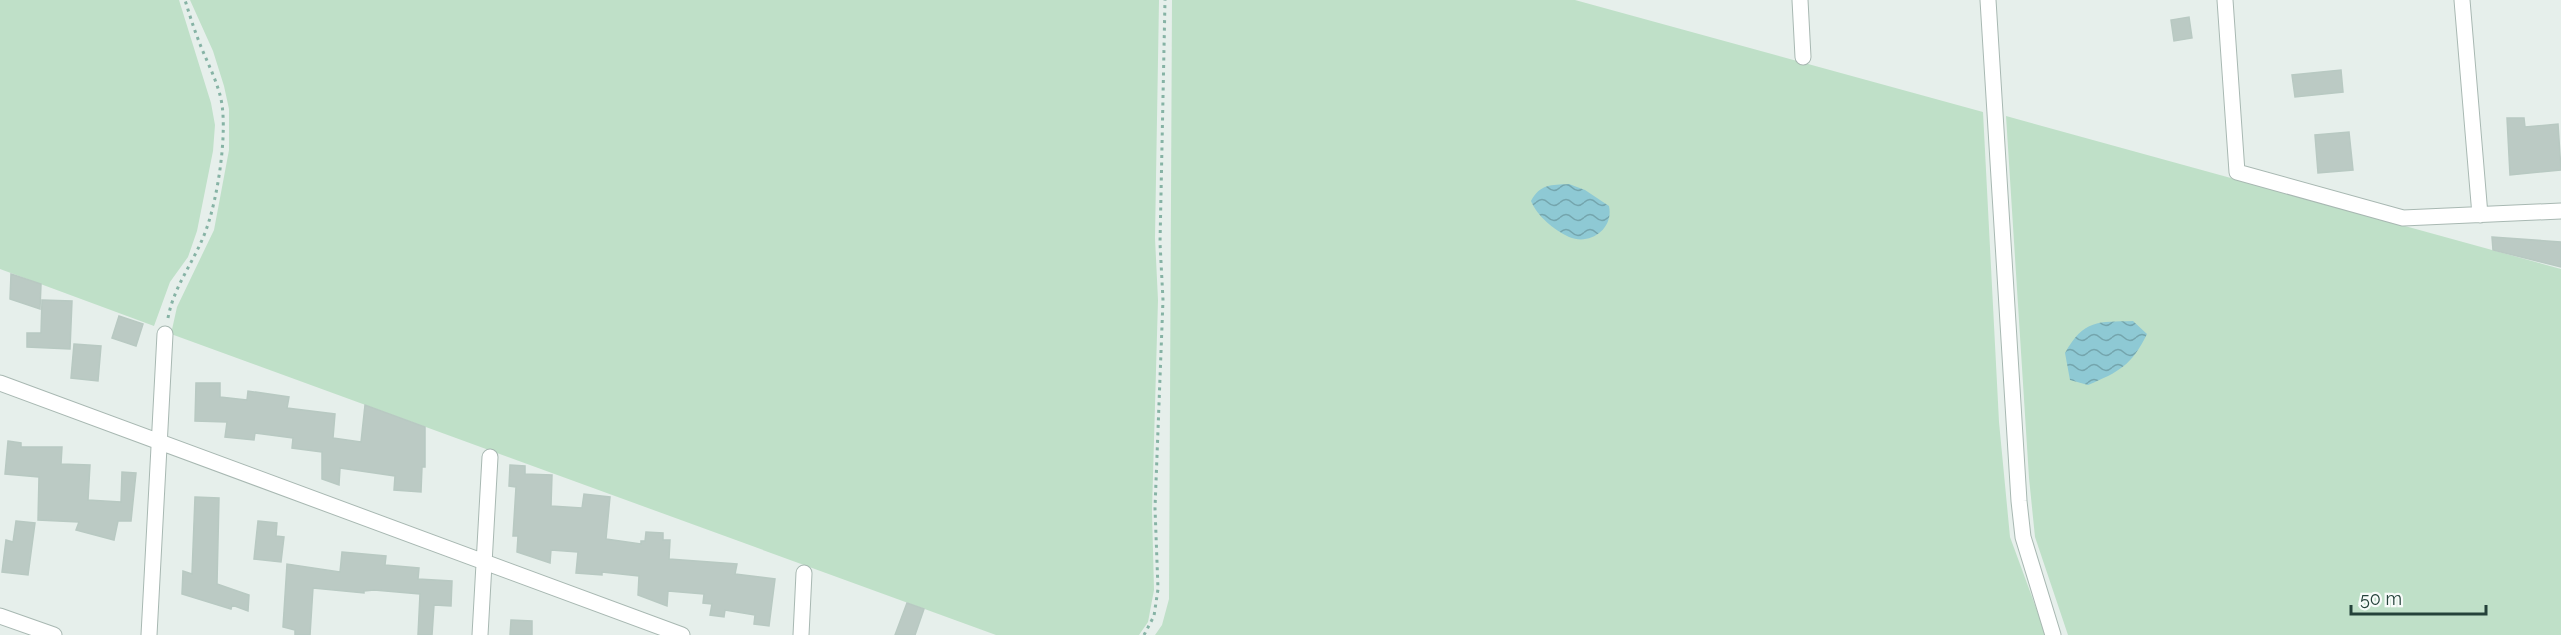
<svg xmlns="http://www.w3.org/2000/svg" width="2561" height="635" font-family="Raleway,sans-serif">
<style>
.grass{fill:#bfe0c8}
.water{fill:url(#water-waves)}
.building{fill:#bbcac4;stroke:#b8c9c2;stroke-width:1.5}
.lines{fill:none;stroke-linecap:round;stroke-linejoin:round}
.street-casing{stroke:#a8b8b2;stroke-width:17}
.path{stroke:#86b3a5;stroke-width:3;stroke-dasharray:3 4.5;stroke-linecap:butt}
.street{stroke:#fff;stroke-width:15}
</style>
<defs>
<pattern id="water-waves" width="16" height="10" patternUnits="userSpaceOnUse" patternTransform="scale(1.5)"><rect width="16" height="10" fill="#8ec9d4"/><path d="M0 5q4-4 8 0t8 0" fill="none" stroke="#74a5ad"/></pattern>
</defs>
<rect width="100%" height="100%" fill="#e6efeb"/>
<path class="grass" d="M0 0H179L211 103 215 125 213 151 197 231 188 257 170 282 154 326 0 269Z
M190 0H1159L1155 238 1158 300 1152 511 1154 590 1148 622 1139 635H996L171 334 177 307 214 230 229 150V109L224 86 213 51Z
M1172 0H1575L1983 112 1999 422 2010 537 2046 635H1155L1162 625 1169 599Z
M2006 116 2561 269V635H2068L2035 537 2029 478Z"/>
<path class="water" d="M1569 184 1585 190 1609 206C1614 229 1590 246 1569 237 1554 230 1537 216 1531 201 1540 184 1551 185 1569 184Z
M2133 321 2147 334C2132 365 2119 372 2088 385L2070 380 2065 353C2084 319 2098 322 2133 321Z"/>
<path class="building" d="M2189 17 2192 38 2174 41 2171 20Z
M2341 70 2343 92 2295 97 2292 75Z
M2507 118H2524L2525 127 2558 124 2561 170 2510 175Z
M2349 132 2353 170 2318 173 2315 135Z
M2492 237 2561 242V267L2493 250Z
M11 274 41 284 40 309 10 299Z
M42 300 72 301 70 349 27 347V333H41Z
M119 316 143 324 136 346 112 338Z
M74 344 101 346 98 381 71 378Z
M196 383H220V397L247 400 248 391 289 397 287 408 335 414 333 438 361 442 365 405 425 427V467H422L421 492 394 490 395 476 340 468 339 485 322 479V452L292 448 293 438 255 433 254 440 225 437 227 422 195 421Z
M8 441 21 443V447H62L61 464 90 465 88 500 121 502 122 472 136 473 131 521H118L114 540 76 530 79 522 38 520 39 477 5 474Z
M510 465 525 466V474L552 475 551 506 582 508 584 494 610 497 606 539 641 544V541H645L646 532 663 533V540H670L669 559 737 564 735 574 775 579 769 626 754 624 755 615 725 610 724 617 710 615 712 604 703 603 704 594 668 591 667 606 638 595 639 576 602 572V575L576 573 578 552 551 550 550 563 517 552 518 536H513L516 487 509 486Z
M195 497 219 498 217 584 249 595 248 611 232 605 231 609 182 594 183 571 192 574Z
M16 521 35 523 28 575 2 572 6 540 13 542Z
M258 521 277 523 276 536 284 537 281 562 254 559Z
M342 552 386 556 385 565 419 568 418 579 452 581 451 606 434 605 432 635H418L420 594 374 590 364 591V593L313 588 310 635H295V630L283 627 287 564 340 572Z
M907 603 924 609 915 635H895Z
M511 620 532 621V635H510Z"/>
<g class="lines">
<g class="street-casing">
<path id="street" d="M1800 0 1803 57
M1988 0 2019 501 2023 537 2053 635
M2225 0 2237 172 2403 218 2561 211
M2462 0 2480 215
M0 383 682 635
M0 616 54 635
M149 635 165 334
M480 635 490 457
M801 635 804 573"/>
</g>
<path class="path" d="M168 318C174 285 195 261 206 230 218 198 229 127 220 95 215 76 205 58 198 39 193 26 189 13 185 0
M1144 635 1154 616 1158 589 1155 508 1163 300 1160 243 1165 0"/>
<use href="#street" class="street"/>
</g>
<path d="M2351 605v9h135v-9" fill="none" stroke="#24423a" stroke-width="3"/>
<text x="2360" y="605" font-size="18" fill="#24423a" stroke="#f7fbf9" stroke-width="4.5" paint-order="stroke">50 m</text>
</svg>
